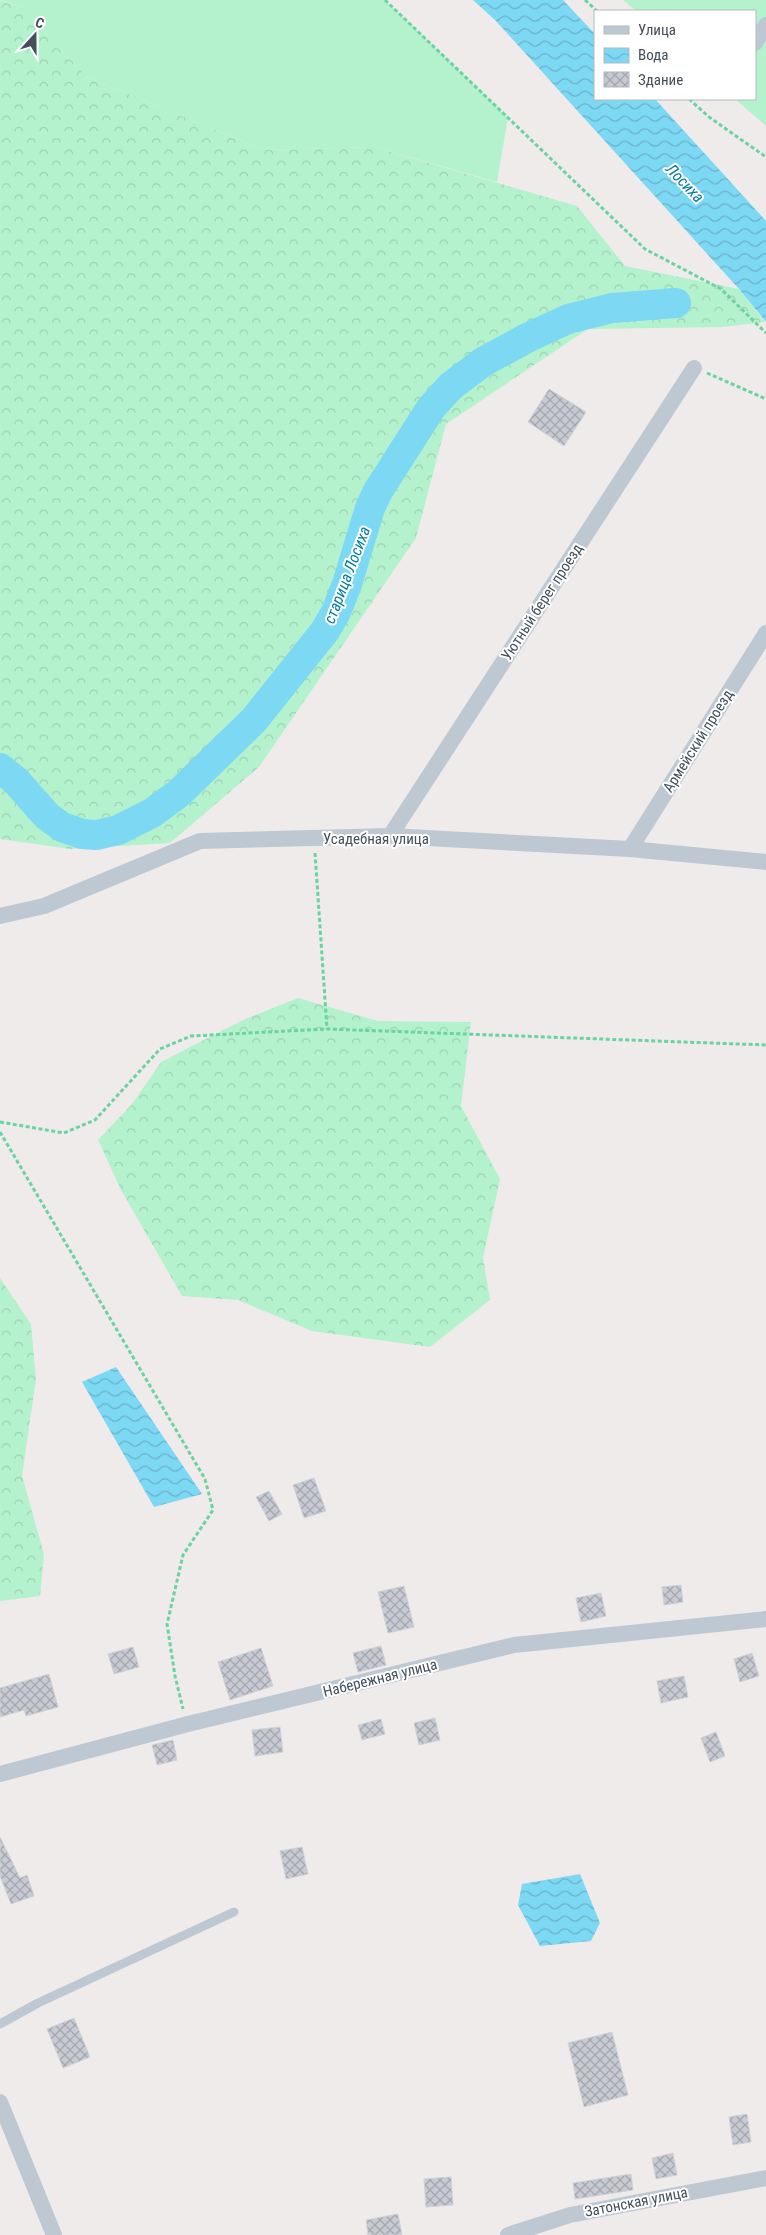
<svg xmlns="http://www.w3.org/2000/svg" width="766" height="2235" font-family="'Roboto Condensed',sans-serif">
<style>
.grass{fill:#b4f2cd}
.forest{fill:url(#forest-crowns)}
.water{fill:url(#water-waves)}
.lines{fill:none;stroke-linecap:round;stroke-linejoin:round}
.river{stroke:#7dd8f3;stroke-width:30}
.building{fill:url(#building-cross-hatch);stroke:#cfd2d8}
.path{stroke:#6ad3a1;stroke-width:3;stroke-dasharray:4 2.5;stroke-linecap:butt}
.lane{stroke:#bdc8d3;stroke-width:9}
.street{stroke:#bdc8d3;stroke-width:16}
.labels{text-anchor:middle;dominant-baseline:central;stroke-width:4;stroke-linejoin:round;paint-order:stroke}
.street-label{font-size:15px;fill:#434f5b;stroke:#fff}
.water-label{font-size:16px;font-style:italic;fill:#027ca0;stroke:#fff}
</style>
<defs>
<pattern id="forest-crowns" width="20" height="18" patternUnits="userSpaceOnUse" patternTransform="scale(1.25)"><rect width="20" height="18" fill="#b4f2cd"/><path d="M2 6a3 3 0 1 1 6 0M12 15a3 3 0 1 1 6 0" fill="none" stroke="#9cd1b2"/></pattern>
<pattern id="water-waves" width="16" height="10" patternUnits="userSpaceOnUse" patternTransform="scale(1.25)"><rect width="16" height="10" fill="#7dd8f3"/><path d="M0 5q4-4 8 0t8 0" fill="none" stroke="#68b2c8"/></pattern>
<pattern id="building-cross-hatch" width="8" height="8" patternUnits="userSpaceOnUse" patternTransform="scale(1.25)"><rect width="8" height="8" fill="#c7cad2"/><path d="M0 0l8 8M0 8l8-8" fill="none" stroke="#a3a6ad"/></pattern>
</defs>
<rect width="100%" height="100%" fill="#efebeb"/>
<path class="grass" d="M2 0H385L508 117 497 182 374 147 264 150 87 77 22 8Z
M623 0H766V126L735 99H755V11H636Z"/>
<path class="forest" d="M0 0 22 8 87 77 264 150 374 147 577 206 625 266 739 289 765 322 724 327 588 329 446 424 416 538 259 767 170 843 70 849 0 839Z
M298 998 378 1021 471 1022 461 1106 500 1179 483 1258 490 1300 430 1347 312 1331 238 1300 182 1296 121 1190 98 1140 132 1104 161 1062 243 1020Z
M0 1278 31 1324 36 1379 22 1476 44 1554 40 1596 0 1601Z"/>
<path class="water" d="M473 0H563L595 34V99H655L766 221V322L739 289 495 20Z
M116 1367 202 1494 154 1507 82 1382Z
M580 1874 600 1923 591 1941 540 1946 518 1905 522 1884Z"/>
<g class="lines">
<path class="river" d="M0 768 16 781 47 816 62 827 82 834 97 835 118 830 152 813 179 793 254 720 325 631 336 612 347 584 370 508 378 491 431 408 451 386 483 362 527 338 568 319 612 308 676 303"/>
</g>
<path class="building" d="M549 389 586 412 564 446 528 422Z
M314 1478 326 1511 304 1518 293 1485Z
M269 1491 282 1514 269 1521 256 1497Z
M681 1585 683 1602 664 1605 662 1587Z
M404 1586 414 1627 388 1633 378 1592Z
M601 1593 606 1616 581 1622 576 1598Z
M381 1646 386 1665 358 1672 353 1653Z
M133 1647 139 1667 114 1674 108 1654Z
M261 1648 273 1686 230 1700 218 1662Z
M752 1653 759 1676 740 1682 734 1659Z
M49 1674 58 1707 26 1716 24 1710 0 1717V1688Z
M684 1676 688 1697 661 1703 657 1681Z
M435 1718 440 1740 419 1745 414 1723Z
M381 1719 385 1734 362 1740 358 1725Z
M280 1727 283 1752 255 1756 252 1730Z
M716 1732 725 1756 710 1762 701 1738Z
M173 1740 177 1760 157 1765 152 1745Z
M0 1837 20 1878 27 1875 34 1896 11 1904 0 1876Z
M302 1847 308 1874 286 1879 280 1851Z
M74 2018 90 2057 63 2068 47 2029Z
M612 2032 628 2095 584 2107 568 2043Z
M747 2114 751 2142 733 2145 729 2117Z
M673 2153 677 2175 656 2179 652 2158Z
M631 2174 633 2190 575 2199 573 2183Z
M451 2177 453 2205 426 2207 424 2179Z
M398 2214 402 2235H368L366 2220Z"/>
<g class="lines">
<path class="path" d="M385 0 645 249 721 289 766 333
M585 0 597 11
M689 99 709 117 766 157
M707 373 766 399
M315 853 327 1029
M0 1122 64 1133 95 1120 160 1049 191 1036 327 1029 766 1045
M0 1132 205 1479 213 1510 183 1555 167 1624 175 1676 183 1709"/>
<path class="lane" d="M0 2024 38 2003 234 1912"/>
<path class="street" d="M755 43 766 25
M390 836 694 368
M630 849 766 633
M0 916 44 906 200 841 390 836 630 849 766 862
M0 1774 188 1724 514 1645 766 1619
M0 2102 54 2235
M508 2235 570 2215 766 2178"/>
</g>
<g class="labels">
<g class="street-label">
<text transform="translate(542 602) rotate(-57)">Уютный берег проезд</text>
<text transform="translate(698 741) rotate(-58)">Армейский проезд</text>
<text x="376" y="839">Усадебная улица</text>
<text transform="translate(380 1678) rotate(-14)">Набережная улица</text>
<text transform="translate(636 2202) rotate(-11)">Затонская улица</text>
</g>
<g class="water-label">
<text transform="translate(685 183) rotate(46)">Лосиха</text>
<text transform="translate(347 575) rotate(-69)">старица Лосиха</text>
</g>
</g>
<rect x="594" y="10" width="162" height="90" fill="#ffffff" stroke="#b4b9bd"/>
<rect x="604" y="26" width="25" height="8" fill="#bdc8d3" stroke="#b4b9bd"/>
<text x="638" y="35" font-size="15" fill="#434f5b">Улица</text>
<rect x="604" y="48" width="25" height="15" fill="url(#water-waves)" stroke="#b4b9bd"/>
<text x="638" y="60" font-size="15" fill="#434f5b">Вода</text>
<rect x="604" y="72" width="25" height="15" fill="url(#building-cross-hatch)" stroke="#b4b9bd"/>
<text x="638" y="85" font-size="15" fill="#434f5b">Здание</text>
<g transform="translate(35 35) rotate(21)" stroke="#ffffff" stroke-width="4" paint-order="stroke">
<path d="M0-4L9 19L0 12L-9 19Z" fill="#434f5b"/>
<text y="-8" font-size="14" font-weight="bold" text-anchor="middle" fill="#434f5b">С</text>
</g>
</svg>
